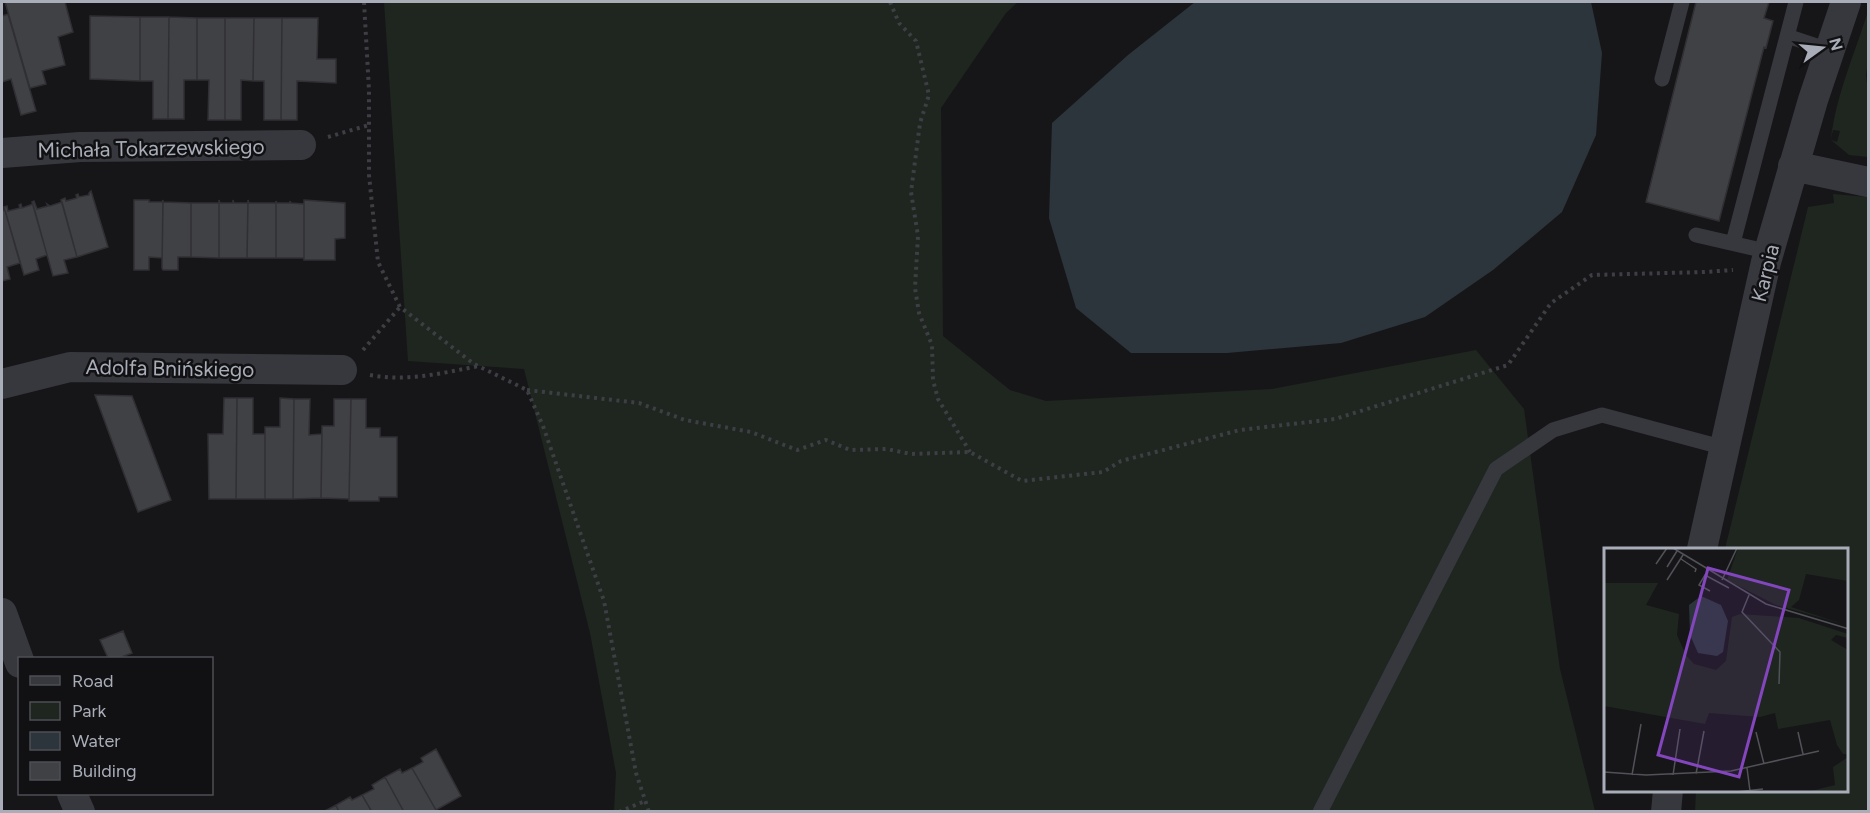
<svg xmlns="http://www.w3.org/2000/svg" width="1870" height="813" font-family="Figtree,sans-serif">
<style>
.green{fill:#1e261f}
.water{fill:#2c353c}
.building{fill:#404145;stroke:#303034;stroke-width:1.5}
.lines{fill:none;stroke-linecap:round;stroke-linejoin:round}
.path{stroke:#3d3f44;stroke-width:4;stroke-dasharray:3 4.5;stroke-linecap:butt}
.service{stroke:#37383d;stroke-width:15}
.minor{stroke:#37383d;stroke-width:30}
.labels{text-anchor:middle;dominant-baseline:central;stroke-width:5;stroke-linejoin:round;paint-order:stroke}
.street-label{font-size:21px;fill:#a8adb8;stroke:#111113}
.inset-road{fill:none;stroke:#505258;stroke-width:1.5}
.view{fill:#8446be;fill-opacity:0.15;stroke:#8446be;stroke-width:3}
.inset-edge{fill:none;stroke:#a8adb8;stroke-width:3}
</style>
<rect width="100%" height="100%" fill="#161618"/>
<path class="green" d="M384 2H1018L1006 13 941 108 943 336 1010 390 1046 401 1272 389 1476 350 1524 409 1560 669 1595 811H614L616 773 590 633 524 369 408 361Z
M1868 11V61L1866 75 1868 92V157L1849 155 1831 140 1837 142 1840 131 1833 130 1831 139C1836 95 1855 53 1868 11Z
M1833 194 1868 197V811L1695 812 1696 791 1848 790V549H1725L1808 207 1834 203Z"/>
<path class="water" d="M1195 2H1591L1602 53 1596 135 1562 212 1493 270 1425 317 1341 343 1227 353H1131L1076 308 1049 218 1052 123 1128 55Z"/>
<path class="building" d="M5 2H65L73 32 58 37 65 65 42 71 46 84 30 88Z
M1696 2H1769L1764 18 1773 21 1766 48 1764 47 1719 221 1646 202Z
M8 14 36 111 21 115 11 79 2 82V16Z
M90 16 140 17V81L90 79Z
M140 17H169L168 119H153V81H140Z
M169 17 197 18V80H184V119H168Z
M197 18H225V120H208L209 80H197Z
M225 18H254L253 81 241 80V120H225Z
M254 18H282L281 120H264V81H253Z
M282 18H318L317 59H336V83L297 81V120H281Z
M91 191 108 247 77 257 61 200 65 198 66 201 77 198 76 195 78 194 79 197 89 195V193Z
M134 200H149V202H162L163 200 162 268V258L149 257V270H134Z
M219 200 220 203H233V200L234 203H248L247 258H219Z
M248 200 249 203H276V201V258H247Z
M304 200 345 203V238L335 239V260H304Z
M34 201 37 209 48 206 47 204 50 206 62 202 77 257 64 260 68 273 53 276 32 202Z
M276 201 277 203H290V201L291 203 304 204V258H276Z
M163 202 191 203V257H178V270H163L162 268Z
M191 203H219V258L191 257Z
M21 204 22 208 33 204 47 255 36 259 39 270 24 275 4 207 7 206 8 211 20 208 19 205Z
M4 207 20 263 7 267 10 279 2 281V211L4 210Z
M95 395 132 396 171 500 138 512Z
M224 398H237L236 499H209L208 434H223Z
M237 398H253V434H265V499H236Z
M280 398 294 399 293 499H265V427H280Z
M294 399H310L309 435 322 434 321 498 293 499Z
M334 399H351L349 499 321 498 322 426H334Z
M351 399H366V428H380V437H397V497H379V501H349Z
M123 631 132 653 119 658H108L100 640Z
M436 749 461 796 436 810 412 768 423 762 421 758Z
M412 768 436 810 433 812H404L385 777 400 769 402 773Z
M385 777 404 812H372L362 795 374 789 372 785Z
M362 795 372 812H339L336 805 350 797 352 800Z
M336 805 339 812H323Z"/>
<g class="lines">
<path class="path" d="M364 2 369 90V175L378 262 400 307 474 364 527 390 543 426 604 601 636 773 649 812
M890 2 899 23 916 41 929 95 920 123 911 192 918 236 915 288 919 313 932 345 933 380 938 399 970 452
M328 137 369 125
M363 350 400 307
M370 375C407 382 442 373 479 366
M527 390 639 403 685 420 751 432 797 450 826 440 850 450 887 449 911 454 970 452 1022 481 1103 472 1121 461 1240 430 1335 419 1508 365 1551 303 1592 275 1704 272 1733 270
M619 812 645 801"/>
<path class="service" d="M1787 36 1829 50
M1662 79 1682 2
M1696 235 1770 252
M1733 243 1796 2
M1320 812 1496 469 1553 430 1602 415 1725 448"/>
<path class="minor" d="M2 153 80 147 301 145
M1793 166 1868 182
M2 384 70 367 342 370
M1702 549 1766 262 1813 100 1846 2
M2 613 20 663
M72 794 80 812
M1666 812 1668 790"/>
</g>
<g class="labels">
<g class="street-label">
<text transform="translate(151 148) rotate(-1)">Michała Tokarzewskiego</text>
<text transform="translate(1765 273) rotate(-76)">Karpia</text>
<text transform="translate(170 368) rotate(1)">Adolfa Bnińskiego</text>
</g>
</g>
<g transform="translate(1604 548)">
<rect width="244" height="244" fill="#161618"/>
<path d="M134 0H244V33L202 26 195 52 187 59 239 76 172 57 123 32ZM0 35H54L42 57 75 66 73 87 82 107 90 116 112 122 122 113 128 69 136 66 195 70 244 86V90L232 87 227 92 244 102V206H239L233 197 226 172 174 181 171 165 156 169 105 165 101 176 0 158ZM244 209V244H203L231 237 229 219Z" fill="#1e261f"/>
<path d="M97 48 117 57 124 73 119 104 113 108 94 105 86 87 85 57Z" fill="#2c353c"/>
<path class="inset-road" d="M69 0 162 56 245 81M77 11 92 21 91 24M52 16 63 0M63 19 73 3M63 32 79 7M118 32 133 0M106 43 95 37 101 27 125 40M145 47 138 64 176 104 175 136M152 184 160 216M194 184 199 206M143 220 146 243M0 224 42 227 127 223 215 203M92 226 100 183M28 227 37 176M69 227 76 181M132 244 159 241"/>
<path class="view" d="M104 20 185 42 135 229 54 207Z"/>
<rect width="244" height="244" class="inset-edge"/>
</g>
<rect width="1870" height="813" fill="none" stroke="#a8adb8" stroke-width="6"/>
<rect x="18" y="657" width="195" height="138" fill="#111113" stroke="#4d4f55" stroke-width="1.5"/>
<rect x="30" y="676" width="30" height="9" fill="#37383d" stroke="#4d4f55" stroke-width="1.5"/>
<text x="72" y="687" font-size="18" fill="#a8adb8">Road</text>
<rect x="30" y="702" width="30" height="18" fill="#1e261f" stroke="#4d4f55" stroke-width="1.5"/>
<text x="72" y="717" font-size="18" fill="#a8adb8">Park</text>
<rect x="30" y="732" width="30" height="18" fill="#2c353c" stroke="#4d4f55" stroke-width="1.5"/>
<text x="72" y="747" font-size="18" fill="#a8adb8">Water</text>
<rect x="30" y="762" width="30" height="18" fill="#404145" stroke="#4d4f55" stroke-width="1.5"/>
<text x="72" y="777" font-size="18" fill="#a8adb8">Building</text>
<g transform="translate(1822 48) rotate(75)" stroke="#111113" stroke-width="4.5" paint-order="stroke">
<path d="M0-4.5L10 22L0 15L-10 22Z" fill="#a8adb8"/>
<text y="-9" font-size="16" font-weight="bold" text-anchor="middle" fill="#a8adb8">N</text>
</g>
</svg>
